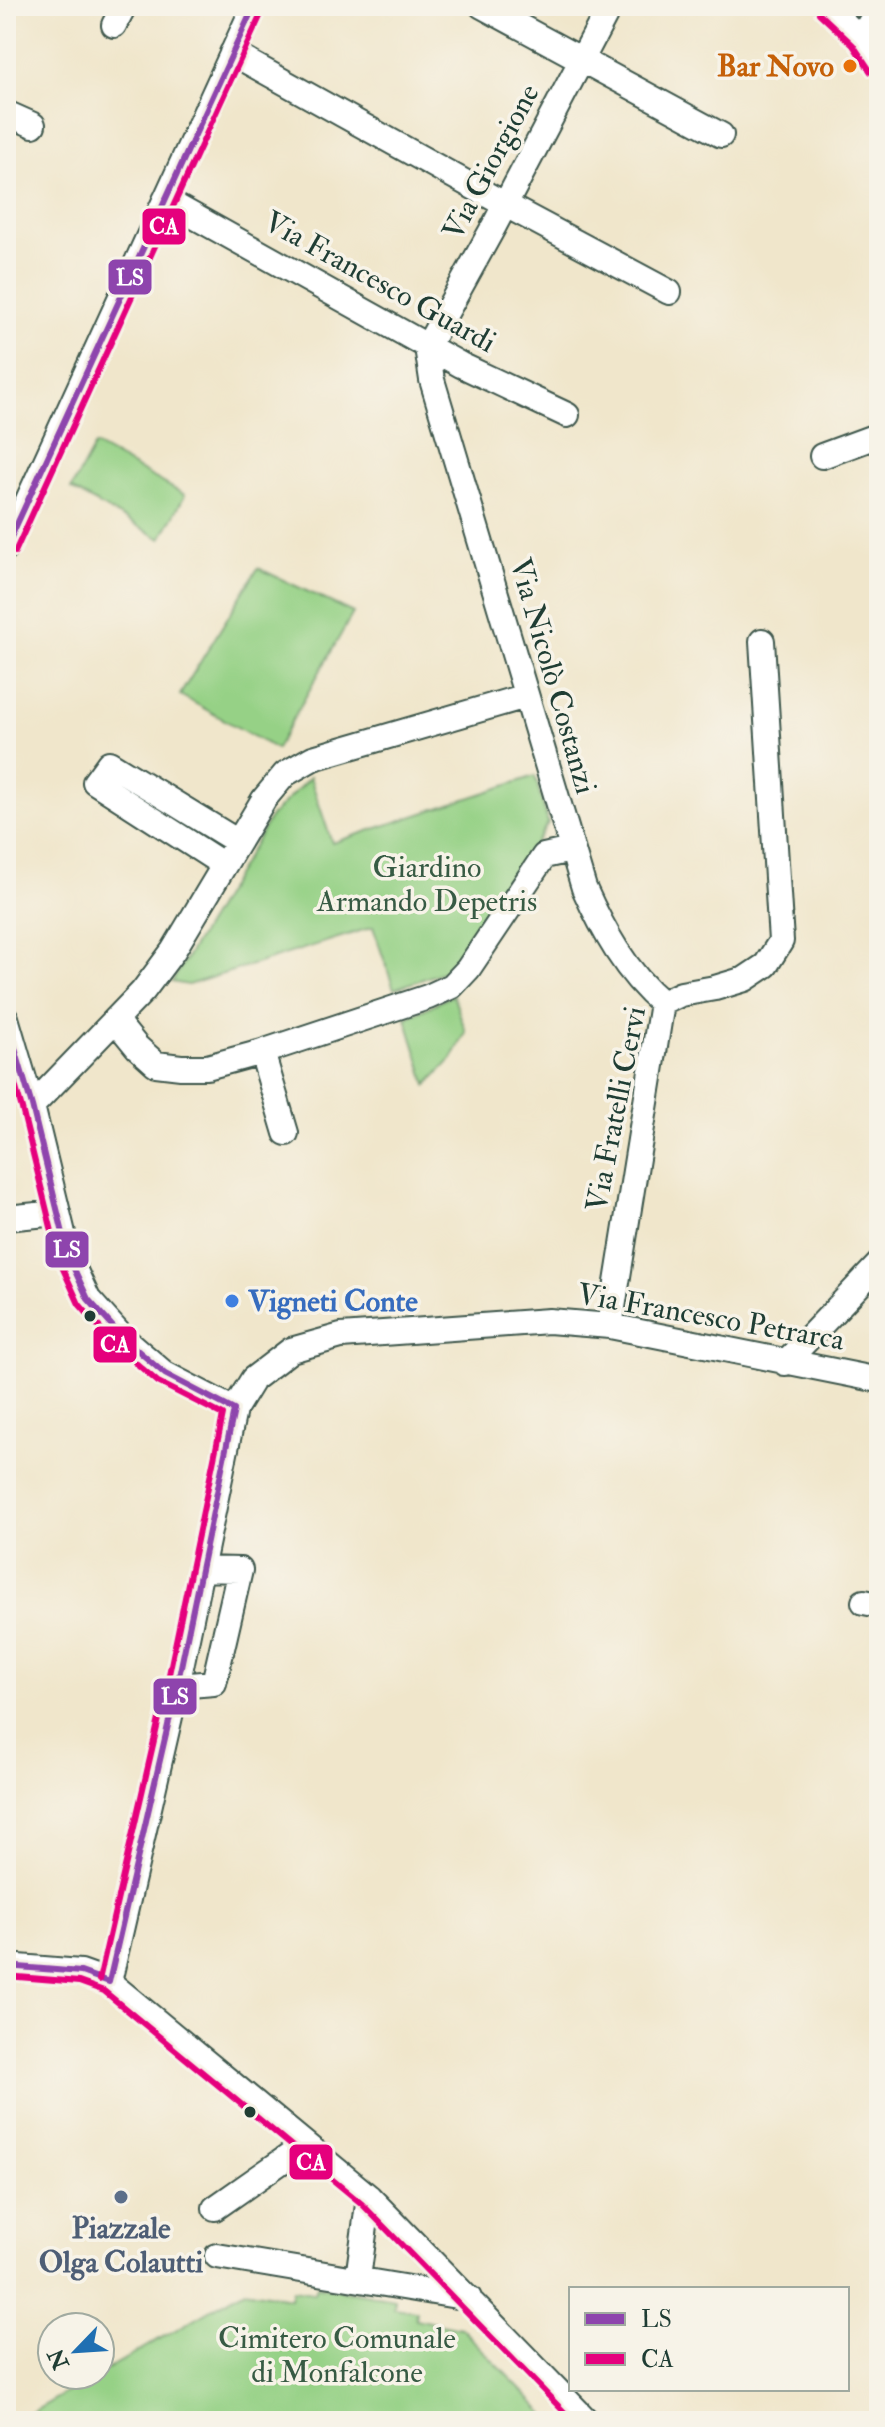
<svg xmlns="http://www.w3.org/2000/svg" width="885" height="2427" font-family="'IM FELL Double Pica',serif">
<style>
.green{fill:#96d186;stroke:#5a875d;stroke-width:2}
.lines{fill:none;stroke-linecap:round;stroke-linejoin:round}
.minor-casing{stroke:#3e564b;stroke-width:28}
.minor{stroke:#fff;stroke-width:24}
.bus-1-casing{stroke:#f7f3e8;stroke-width:12}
.bus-2-casing{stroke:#f7f3e8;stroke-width:12}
.bus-1{stroke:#8e44ad;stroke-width:6}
.bus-2{stroke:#e5007d;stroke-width:6}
.food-dot{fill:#e8710a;stroke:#f7f3e8;stroke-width:3}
.shop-dot{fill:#3f7fe0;stroke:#f7f3e8;stroke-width:3}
.bus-dot{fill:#1f3d34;stroke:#f7f3e8;stroke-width:3}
.service-dot{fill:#5c6f8a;stroke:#f7f3e8;stroke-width:3}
.labels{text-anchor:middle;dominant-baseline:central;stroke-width:7;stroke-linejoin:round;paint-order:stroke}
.food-label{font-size:30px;font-weight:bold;fill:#c56008;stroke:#f7f3e8;text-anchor:end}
.street-label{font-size:30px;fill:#1f3d34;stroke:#f7f3e8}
.park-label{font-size:30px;fill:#375b44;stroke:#f7f3e8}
.shop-label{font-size:30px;font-weight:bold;fill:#366cbe;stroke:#f7f3e8;text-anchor:start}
.service-label{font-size:30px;font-weight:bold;fill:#4e5e75;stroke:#f7f3e8}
.line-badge{stroke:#f7f3e8;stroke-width:3}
.badge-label{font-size:22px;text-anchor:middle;font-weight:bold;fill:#fff}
</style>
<rect width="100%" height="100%" fill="#f7f3e8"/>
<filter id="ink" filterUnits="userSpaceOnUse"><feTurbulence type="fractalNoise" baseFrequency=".0125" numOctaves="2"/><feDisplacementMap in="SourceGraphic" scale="16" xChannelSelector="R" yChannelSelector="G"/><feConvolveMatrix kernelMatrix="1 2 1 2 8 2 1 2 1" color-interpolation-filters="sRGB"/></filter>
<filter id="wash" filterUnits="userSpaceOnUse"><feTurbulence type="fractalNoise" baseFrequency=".006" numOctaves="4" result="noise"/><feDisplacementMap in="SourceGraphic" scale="32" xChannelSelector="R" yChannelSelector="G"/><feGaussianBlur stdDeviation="1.8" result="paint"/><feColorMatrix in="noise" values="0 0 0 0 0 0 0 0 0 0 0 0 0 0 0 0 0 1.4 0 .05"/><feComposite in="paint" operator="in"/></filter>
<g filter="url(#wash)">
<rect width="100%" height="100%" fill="#f0e6cb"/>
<path class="green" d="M95 445 185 495 161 539 71 489Z
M258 568 353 613 276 749 180 695Z
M535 776 548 823 455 968 394 989 373 927 188 985 172 982 271 816 310 777 332 843Z
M453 995 466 1032 452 1059 427 1085 406 1018Z
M316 2286 395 2299 394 2308 416 2311 415 2319 461 2328 552 2421H17L245 2290 290 2298 292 2290 314 2293Z"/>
</g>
<g filter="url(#ink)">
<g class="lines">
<g class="minor-casing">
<path id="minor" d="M482 6 721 135
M610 6 494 226 427 347 432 380 584 888C603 930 626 973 662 1003
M826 6 861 39 879 66
M114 25 124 6
M861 39 879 7
M232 53 504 204 669 292
M6 113 33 125
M165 200 461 365 567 415
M822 456 879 435
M6 548 254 6
M224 865 95 782 109 763 238 842
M6 1018 32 1106 69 1258 88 1299 122 1337 165 1374 234 1410
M115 1020 137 1047 156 1064 181 1067H207L262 1052 428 997 452 986 468 969 544 856 571 850
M262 1052 286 1133
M32 1106 143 991 173 951 264 799 285 774 313 758 526 696
M6 1218 57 1213
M610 1326 662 1003 681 994 715 988 745 979 766 965 781 941 762 641
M785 1363 879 1264
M864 1602 879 1605
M177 1686 214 1683 240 1570 201 1569
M6 1966 81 1972 109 1982 369 2197 587 2421
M109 1982 177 1686 234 1410 253 1379 291 1350 341 1336 549 1321 610 1326 879 1380
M215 2208 305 2145
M217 2256 469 2298
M358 2278 369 2197"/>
</g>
<use href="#minor" class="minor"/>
<g class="bus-1-casing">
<path id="bus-1" d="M6 548 254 6
M6 1018 32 1106 69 1258 88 1299 122 1337 165 1374 234 1410
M6 1966 81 1972 109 1982
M109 1982 177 1686 234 1410"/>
</g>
<g class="bus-2-casing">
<path id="bus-2" d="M819 13 853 45 871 72
M15 552 263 10
M6 1053 22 1109 59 1260 79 1304 115 1345 158 1382 223 1415 167 1684 99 1980
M6 1976 79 1982 104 1991 362 2204 573 2421"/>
</g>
<use href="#bus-1" class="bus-1"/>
<use href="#bus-2" class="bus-2"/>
</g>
</g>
<circle class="food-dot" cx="850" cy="66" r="8"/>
<circle class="shop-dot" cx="232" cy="1301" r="8"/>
<g class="bus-dot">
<circle cx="90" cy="1316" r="7"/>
<circle cx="250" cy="2112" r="7"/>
</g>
<circle class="service-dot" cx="121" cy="2197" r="8"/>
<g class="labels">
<g class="food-label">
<text x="834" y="66">Bar Novo</text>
</g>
<g class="street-label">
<text transform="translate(491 162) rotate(-62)">Via Giorgione</text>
<text transform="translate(380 282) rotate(29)">Via Francesco Guardi</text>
<text transform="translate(553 676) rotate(74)">Via Nicolò Costanzi</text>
<text transform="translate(616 1109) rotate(-79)">Via Fratelli Cervi</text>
<text transform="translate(711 1317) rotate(10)">Via Francesco Petrarca</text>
</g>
<g class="park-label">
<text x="427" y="867">Giardino<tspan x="427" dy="34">Armando Depetris</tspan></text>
<text x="337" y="2338">Cimitero Comunale<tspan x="337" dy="34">di Monfalcone</tspan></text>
</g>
<g class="shop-label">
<text x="248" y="1301">Vigneti Conte</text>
</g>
<g class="service-label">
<text x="121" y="2228">Piazzale<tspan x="121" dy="34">Olga Colautti</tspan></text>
</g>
</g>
<g class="line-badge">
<rect x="141" y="207" width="46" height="39" rx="8" fill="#e5007d"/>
<rect x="107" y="258" width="46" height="38" rx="8" fill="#8e44ad"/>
<rect x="44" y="1230" width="46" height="39" rx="8" fill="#8e44ad"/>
<rect x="92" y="1325" width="46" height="39" rx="8" fill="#e5007d"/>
<rect x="152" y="1677" width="46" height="39" rx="8" fill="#8e44ad"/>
<rect x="288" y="2143" width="46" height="38" rx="8" fill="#e5007d"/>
</g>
<g class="badge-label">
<text x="164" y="234">CA</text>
<text x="130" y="285">LS</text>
<text x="67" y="1257">LS</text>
<text x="115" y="1352">CA</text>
<text x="175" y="1704">LS</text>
<text x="311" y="2170">CA</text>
</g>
<rect width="885" height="2427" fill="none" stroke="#f7f3e8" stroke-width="32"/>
<rect x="569" y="2287" width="280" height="104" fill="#f7f3e8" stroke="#a1aaa0" stroke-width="2"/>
<rect x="585" y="2313" width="40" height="12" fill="#8e44ad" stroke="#a1aaa0" stroke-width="2"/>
<text x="641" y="2327" font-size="24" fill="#1f3d34">LS</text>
<rect x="585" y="2353" width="40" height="12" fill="#e5007d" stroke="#a1aaa0" stroke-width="2"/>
<text x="641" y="2367" font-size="24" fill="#1f3d34">CA</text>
<g transform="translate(76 2351) rotate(245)"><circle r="38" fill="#f7f3e8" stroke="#a1aaa0" stroke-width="2"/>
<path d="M0-6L14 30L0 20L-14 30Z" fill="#1f6fb2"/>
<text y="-12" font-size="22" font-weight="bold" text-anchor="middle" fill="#1f3d34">N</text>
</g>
</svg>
